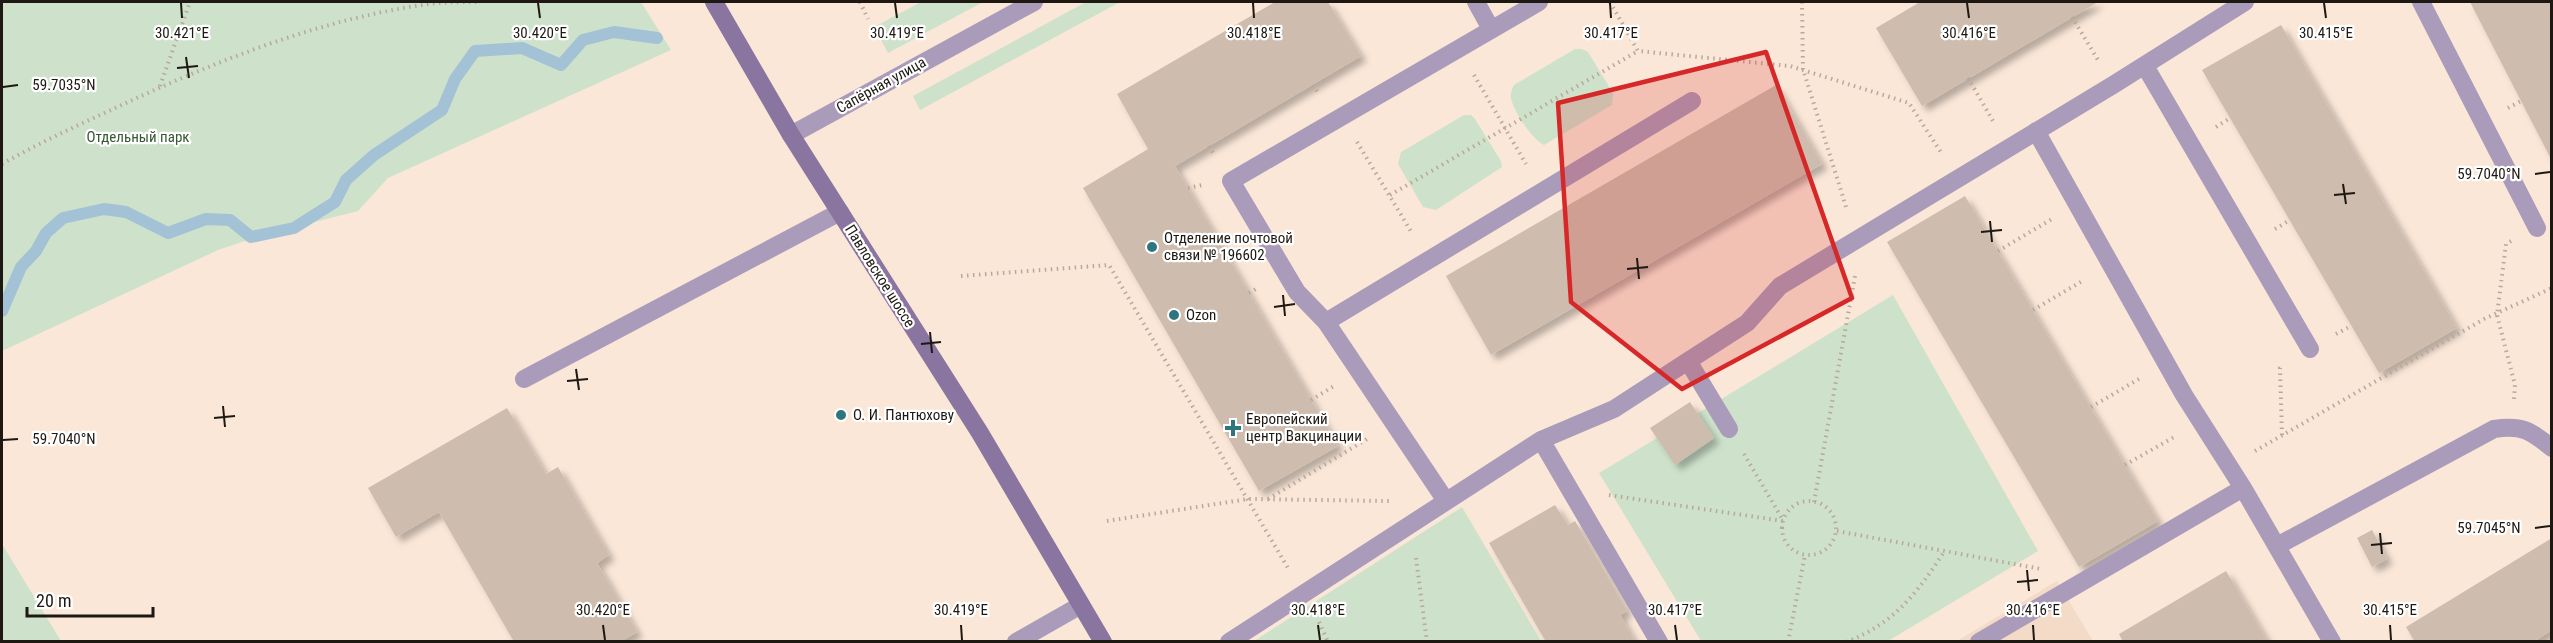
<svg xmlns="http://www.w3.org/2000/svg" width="2553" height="643" font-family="'Roboto Condensed',sans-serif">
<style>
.built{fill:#f4dbc7}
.green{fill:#cee2cb}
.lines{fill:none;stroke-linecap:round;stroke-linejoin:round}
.stream{stroke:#a3c2d5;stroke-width:12}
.building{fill:#cebdae;filter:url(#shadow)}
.path{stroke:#b8a89c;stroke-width:4;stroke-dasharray:1.5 4.5;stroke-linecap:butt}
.service{stroke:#aa9bba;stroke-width:18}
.tertiary{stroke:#aa9bba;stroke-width:18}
.secondary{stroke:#8a75a1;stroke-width:18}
.marked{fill:#d62828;fill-opacity:0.2;stroke:#d62828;stroke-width:4.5;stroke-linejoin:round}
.ticks{fill:none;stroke:#1e1812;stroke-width:2}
.poi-dot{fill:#2d767e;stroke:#fff;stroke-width:2}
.labels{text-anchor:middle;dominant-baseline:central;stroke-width:4.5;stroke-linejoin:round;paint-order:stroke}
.street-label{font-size:15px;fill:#1e1812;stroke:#fff}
.park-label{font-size:15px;fill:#355731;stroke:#fff}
.poi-label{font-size:15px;fill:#1e1812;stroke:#fff;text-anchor:start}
.ticks-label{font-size:15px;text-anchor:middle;fill:#1e1812;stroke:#fff;stroke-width:4.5;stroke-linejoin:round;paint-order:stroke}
</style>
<defs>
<filter id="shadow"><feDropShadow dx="5.5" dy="5.5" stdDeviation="3" flood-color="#0004"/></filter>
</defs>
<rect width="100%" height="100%" fill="#fae7d8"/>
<path class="built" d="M2057 581 2093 641 1955 642Z"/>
<path class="green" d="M2 2H641L671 50 388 178 358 211 260 236 218 250 2 351Z
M921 2H983L888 53 874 27Z
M1086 2H1120L920 110 913 96Z
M1575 49H1582L1588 52 1613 93 1612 105 1544 145C1531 138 1515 113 1511 99 1510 93 1512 89 1514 85Z
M1464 115H1471L1475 119 1501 161 1502 167 1436 210 1423 207 1398 164 1401 152Z
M1893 295 2038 551 1888 641H1701L1599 473Z
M1462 507 1541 641H1254Z
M2 544 61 641H2Z"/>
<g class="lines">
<path class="stream" d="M2 311 21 267 36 251 46 233 63 218 104 209 126 212 168 233 206 219 230 220 251 237 294 228 335 202 346 180 374 155 442 110 455 79 475 51 522 48 561 65 583 40 614 32 657 38"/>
</g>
<path class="building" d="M1275 2H1328L1361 56 1175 166 1338 446 1259 491 1083 188 1148 149 1117 94Z
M1920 2H2098L1922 106 1876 28Z
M2470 2H2552V161L2521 101Z
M2281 25 2457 328 2379 373 2202 70Z
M1776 85 1822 164 1491 355 1446 276Z
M1965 196 2158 521 2079 567 1887 242Z
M1690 402 1714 438 1675 465 1650 428Z
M507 408 546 474 558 467 609 555 597 563 637 632 620 642H510L513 640 439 512 396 537 368 488Z
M1555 505 1568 525 1575 521 1602 567 1627 611 1620 615 1635 642H1546L1489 543Z
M2372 530 2387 559 2372 567 2357 538Z
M2552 538V630L2533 642H2415L2406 627Z
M2226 571 2268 642H2123L2119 634Z"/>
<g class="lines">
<path class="path" d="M860 2 868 19
M1610 2 1638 51 1790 66 1909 103 1942 154
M1802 2 1803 69 1847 210
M2072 17 2098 60
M1474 75 1526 164
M1968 78 1993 121
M1313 85 1319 94
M160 86 190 2
M2508 108 2521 101
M2216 127 2230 118
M1357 142 1412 233
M1209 146 1215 156
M2 164C37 144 74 127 111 110 211 63 319 19 429 4 446 2 463 2 479 2
M1188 188 1202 185
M1390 195 1638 51
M2275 229 2290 220
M2511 241 2506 244 2497 315 2515 385 2514 399
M1998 251 2052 219
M961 276 1109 265 1288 568
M1249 293 1259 287
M2033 310 2084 280
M2336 334 2351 326
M1311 400 1334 386
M2091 407 2139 379
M2282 435 2280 368 2283 365
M2255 451 2484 319 2552 288
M1744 454 1783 520
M2125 465 2174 437
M1609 495 1783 521
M1268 499 1367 439
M1782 528a27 27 0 1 1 54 0a27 27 0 1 1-54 0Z
M1814 502 1855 276
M1107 521 1248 499 1389 501
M1837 531 2041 569
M1416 558 1427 642
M1319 622 1328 642
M1788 642 1805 555
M1846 642C1894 624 1917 593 1944 552"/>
<path class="service" d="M1476 2 1491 29
M2421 2 2537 228
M2145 66 2310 349
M2036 131 2184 395 2243 488 2332 642
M1326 322 1692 101
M1688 361 1729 429
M524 379 840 212
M1541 440 1659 642
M1446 501 1326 322 1297 292 1231 181 1539 2
M2277 546 2494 429C2522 425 2530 430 2552 448
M1016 642 1081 605
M1229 642 1541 440 1614 409 1688 361 1747 323 1780 286 2113 85 2245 2
M1979 642 2243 488"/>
<path class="tertiary" d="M791 135 1034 2"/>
<path class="secondary" d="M714 2 791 135 980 433 1103 642"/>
</g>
<path class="marked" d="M1766 52 1852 298 1682 389 1571 302 1558 103Z"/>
<path class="ticks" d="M181 3 182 18M538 3 540 18M895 3 897 18M1253 3 1254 18M1610 3 1611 18M1967 3 1969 18M2324 3 2326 18M186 57 189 78M177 68 198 66M3 87 18 85M2535 174 2550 172M2343 184 2346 204M2334 195 2355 193M1990 221 1992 242M1981 232 2002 230M1637 258 1639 279M1627 269 1648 267M1283 295 1285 316M1274 307 1295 304M930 332 932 353M921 344 941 342M576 369 579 390M567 381 588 379M223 406 225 427M214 418 235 416M3 440 18 439M2535 528 2550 526M2380 533 2382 554M2371 545 2392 543M2027 570 2029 591M2017 582 2038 580M603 625 605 640M961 625 962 640M1318 625 1320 640M1675 625 1677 640M2033 625 2034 640M2390 625 2391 640"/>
<g class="poi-dot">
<circle cx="1152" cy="247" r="6"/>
<circle cx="1174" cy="315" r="6"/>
<circle cx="841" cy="415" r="6"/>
<path d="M1230 419h6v6h6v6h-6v6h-6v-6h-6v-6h6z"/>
</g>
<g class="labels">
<g class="street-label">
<text transform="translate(881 85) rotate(-29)">Сапёрная улица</text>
<text transform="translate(880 276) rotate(58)">Павловское шоссе</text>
</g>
<g class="park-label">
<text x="138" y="137">Отдельный парк</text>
</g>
<g class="poi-label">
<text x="1164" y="238">Отделение почтовой<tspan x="1164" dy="17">связи № 196602</tspan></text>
<text x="1186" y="315">Ozon</text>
<text x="853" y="415">О. И. Пантюхову</text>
<text x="1246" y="419">Европейский<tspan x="1246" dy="17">центр Вакцинации</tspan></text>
</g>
</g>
<g class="ticks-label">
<text x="182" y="38">30.421°E</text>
<text x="540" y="38">30.420°E</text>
<text x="897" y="38">30.419°E</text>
<text x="1254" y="38">30.418°E</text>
<text x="1611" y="38">30.417°E</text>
<text x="1969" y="38">30.416°E</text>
<text x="2326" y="38">30.415°E</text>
<text x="64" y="90">59.7035°N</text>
<text x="2489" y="179">59.7040°N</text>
<text x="64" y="444">59.7040°N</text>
<text x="2489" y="533">59.7045°N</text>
<text x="603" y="615">30.420°E</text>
<text x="961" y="615">30.419°E</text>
<text x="1318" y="615">30.418°E</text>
<text x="1675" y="615">30.417°E</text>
<text x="2033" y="615">30.416°E</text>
<text x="2390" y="615">30.415°E</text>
</g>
<rect width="2553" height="643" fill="none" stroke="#1e1812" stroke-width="6"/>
<path d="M27 607v9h126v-9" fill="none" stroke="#1e1812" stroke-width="3"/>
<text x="36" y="607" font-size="18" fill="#1e1812" stroke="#ffffff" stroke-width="4.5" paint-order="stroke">20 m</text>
</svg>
